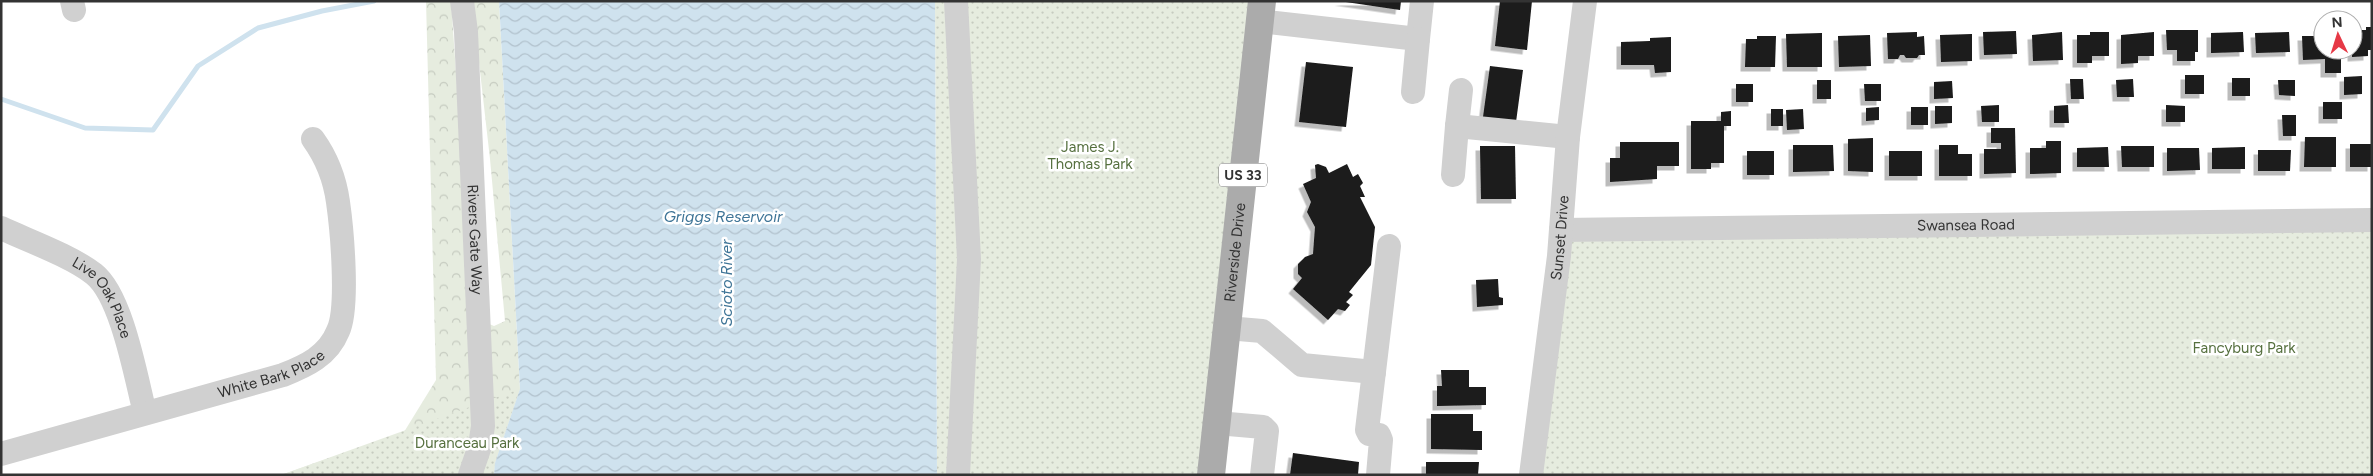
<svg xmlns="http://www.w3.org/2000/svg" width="2373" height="476" font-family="Figtree,sans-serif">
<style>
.forest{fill:url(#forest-crowns)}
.park{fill:url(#park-dots)}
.water{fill:url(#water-waves)}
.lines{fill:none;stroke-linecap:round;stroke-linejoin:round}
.stream{stroke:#cfe2ee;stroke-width:5}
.building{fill:#1a1a1a;filter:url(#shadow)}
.minor{stroke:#d0d0d0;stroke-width:24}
.major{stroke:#ababab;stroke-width:28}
.labels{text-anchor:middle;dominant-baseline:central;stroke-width:5;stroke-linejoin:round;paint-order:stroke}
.shield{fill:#fff;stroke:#707070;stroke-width:1}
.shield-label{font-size:14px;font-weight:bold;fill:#333}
.park-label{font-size:15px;fill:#56703f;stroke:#fff}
.street-label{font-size:15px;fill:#333;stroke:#fff}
.water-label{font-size:16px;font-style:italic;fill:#3f7597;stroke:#fff}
</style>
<defs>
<pattern id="forest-crowns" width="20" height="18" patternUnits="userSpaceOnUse" patternTransform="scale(1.25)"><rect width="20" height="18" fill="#e6ecdf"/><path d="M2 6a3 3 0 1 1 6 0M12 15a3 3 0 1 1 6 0" fill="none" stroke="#c6cbc0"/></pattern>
<pattern id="park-dots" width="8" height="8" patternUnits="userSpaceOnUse" patternTransform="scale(1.25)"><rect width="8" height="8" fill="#e6ecdf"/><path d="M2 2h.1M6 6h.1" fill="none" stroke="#c6cbc0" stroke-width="1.8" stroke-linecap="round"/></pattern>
<pattern id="water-waves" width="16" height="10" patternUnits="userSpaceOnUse" patternTransform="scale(1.25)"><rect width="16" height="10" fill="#cfe2ee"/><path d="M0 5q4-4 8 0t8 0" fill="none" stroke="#b2c2cd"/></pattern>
<filter id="shadow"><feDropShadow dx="-4.5" dy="4.5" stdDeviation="0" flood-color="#0004"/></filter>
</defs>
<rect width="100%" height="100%" fill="#fff"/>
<path class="forest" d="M426 1H451L473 317 494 326 505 321 490 159 472 1H499L520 389 495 463 494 475H281L404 432 436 380Z"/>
<path class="park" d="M935 1H1262L1211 475H937Z
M2372 220V475H1531L1561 230Z
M520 389 495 463 494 475H281Z"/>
<path class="water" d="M499 1H935L937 475H494L495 463 520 389Z"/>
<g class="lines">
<path class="stream" d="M1 99 85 128 153 130 198 66 258 28 322 11 374 1"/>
</g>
<path class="building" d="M1339 1H1401L1400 10Z
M1500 1H1532L1527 50 1495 46Z
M2318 27H2323V50H2337V59H2341V73H2325V59L2303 60 2302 36H2318Z
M2366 27H2372V50H2368V56L2352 57 2353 30H2366Z
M2166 30H2198V52H2195V61H2177V50H2167Z
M2016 31 2017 54 1984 55 1983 32Z
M1917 32V37L1924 36 1925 55H1919L1917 58H1906L1904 55H1900L1898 59H1888L1887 33Z
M2062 32 2063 60 2033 61 2032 35Z
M2090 32H2109V56H2092V63H2077V35H2090Z
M2154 32V56H2138V63L2121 64V35Z
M2243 32 2244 52 2211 53V33Z
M2289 32 2290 52 2256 53 2255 33Z
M1822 33V67H1787L1786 34Z
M1972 34V61L1941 62 1940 35Z
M1870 35 1871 66 1839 67 1838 36Z
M1757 36H1776L1775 67H1745L1746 39H1757Z
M1671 37V72L1655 73 1654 65H1621V42L1650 41V38Z
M1306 62 1353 67 1346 127 1299 122Z
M1490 66 1523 70 1516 122 1483 117Z
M2185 75H2204V94H2185Z
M2362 76V94L2344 95V77Z
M2232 78H2250V96H2232Z
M2070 79H2083L2084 99H2071Z
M2133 79 2134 97H2117L2116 80Z
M1817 80H1831V99H1817Z
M2278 80H2295V96L2279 95Z
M1952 81 1953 98 1934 99V82Z
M1736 84H1753V102H1736Z
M1864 84H1881V101H1865Z
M2323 102H2342V119H2323Z
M1999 105V122H1982L1981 106Z
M2068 105 2069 123H2054V106Z
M2166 105 2185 106V122H2166Z
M1935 106H1952V123L1935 124Z
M1879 107V120L1866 121V108Z
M1911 107H1928V125H1911Z
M1771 109H1783V126H1771Z
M1803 109 1804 129 1787 130 1786 110Z
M1731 111V126H1724V163H1711V169H1691V121H1721V112Z
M2282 115H2296V136H2283Z
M1991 128H2015L2016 173 1984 174V149H2001V143H1991Z
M2305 137H2336V167H2304Z
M1873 138V172L1848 171V139Z
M2046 141H2061V173L2030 174V148H2046Z
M1620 142H1679V166H1657V179L1610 182V158H1620Z
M2350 144H2372V167H2350Z
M1793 145H1833L1834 171 1793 172Z
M1939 145H1958V154H1972V176H1939Z
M1480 146H1515L1516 199H1481Z
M2121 146H2154V167H2122Z
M2108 147 2109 167H2077V148Z
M2245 147V169H2212V148Z
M2167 148H2199L2200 170 2167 171Z
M2258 150H2291L2290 171H2258Z
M1747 151H1774V175H1747Z
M1889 151H1922V176H1889Z
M1318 164 1326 167 1329 173 1347 164 1353 177 1358 174 1363 183 1360 186 1365 197H1360L1375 227 1371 265 1349 292 1353 295 1346 302 1350 305 1345 311 1338 309 1328 320 1293 289 1302 278 1298 274V264L1305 257 1313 254 1315 227 1307 212 1311 202 1303 184 1316 178 1315 165Z
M1498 279 1499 297 1503 298V305L1477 307 1476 280Z
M1441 370H1469V387H1486V405L1437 406V386H1442Z
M1431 414H1473V431H1482V450L1431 449Z
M1293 453 1359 462 1358 475H1290Z
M1426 462H1479L1478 475H1426Z"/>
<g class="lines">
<g class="minor">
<path d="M72 1 74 10"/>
<path id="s1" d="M462 1 466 32 483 426 480 446 470 475"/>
<path d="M956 1 969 259 958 475"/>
<path d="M1259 21 1418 39 1422 1"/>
<path d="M1413 92 1418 39"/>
<path d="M1457 126 1461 90"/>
<path d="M1453 175 1457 126 1568 137"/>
<path id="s2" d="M1 228C29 241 71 256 94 274 122 296 136 378 145 413"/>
<path id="s3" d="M1561 230 2372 220"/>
<path d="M1227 328 1262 331 1302 365 1374 372"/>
<path d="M1217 423 1263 427 1267 431 1262 475"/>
<path id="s4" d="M1 454 283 375C306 366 328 356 338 331 349 308 342 230 338 202 335 180 326 157 313 139"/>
<path d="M1378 475 1381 440 1379 435 1369 434 1367 430 1389 246"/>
<path id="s5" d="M1531 475 1559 256 1568 137 1585 1"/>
</g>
<path class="major" id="s6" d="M1211 475 1262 1"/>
</g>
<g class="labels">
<rect class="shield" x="1219" y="163.5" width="48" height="23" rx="4"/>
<g class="shield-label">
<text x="1243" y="175">US 33</text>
</g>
<g class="park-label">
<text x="1090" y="147">James J.<tspan x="1090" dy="17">Thomas Park</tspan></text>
<text x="2244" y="348">Fancyburg Park</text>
<text x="467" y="443">Duranceau Park</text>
</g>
<g class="street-label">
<text stroke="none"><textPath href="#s3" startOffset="405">Swansea Road</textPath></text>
<text stroke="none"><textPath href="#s5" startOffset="239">Sunset Drive</textPath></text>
<text stroke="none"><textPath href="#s1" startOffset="239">Rivers Gate Way</textPath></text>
<text stroke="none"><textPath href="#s6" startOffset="224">Riverside Drive</textPath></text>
<text stroke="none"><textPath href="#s2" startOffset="128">Live Oak Place</textPath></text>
<text stroke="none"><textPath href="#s4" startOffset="282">White Bark Place</textPath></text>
</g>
<g class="water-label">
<text x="723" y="216">Griggs Reservoir</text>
<text transform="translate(726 283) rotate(-90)">Scioto River</text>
</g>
</g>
<rect width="2373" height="476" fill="none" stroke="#333333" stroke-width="5"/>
<g transform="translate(2338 35) rotate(356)"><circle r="24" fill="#ffffff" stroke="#adadad"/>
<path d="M0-4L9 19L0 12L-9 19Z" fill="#e63946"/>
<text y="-8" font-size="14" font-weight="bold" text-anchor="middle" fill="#333333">N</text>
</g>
</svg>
